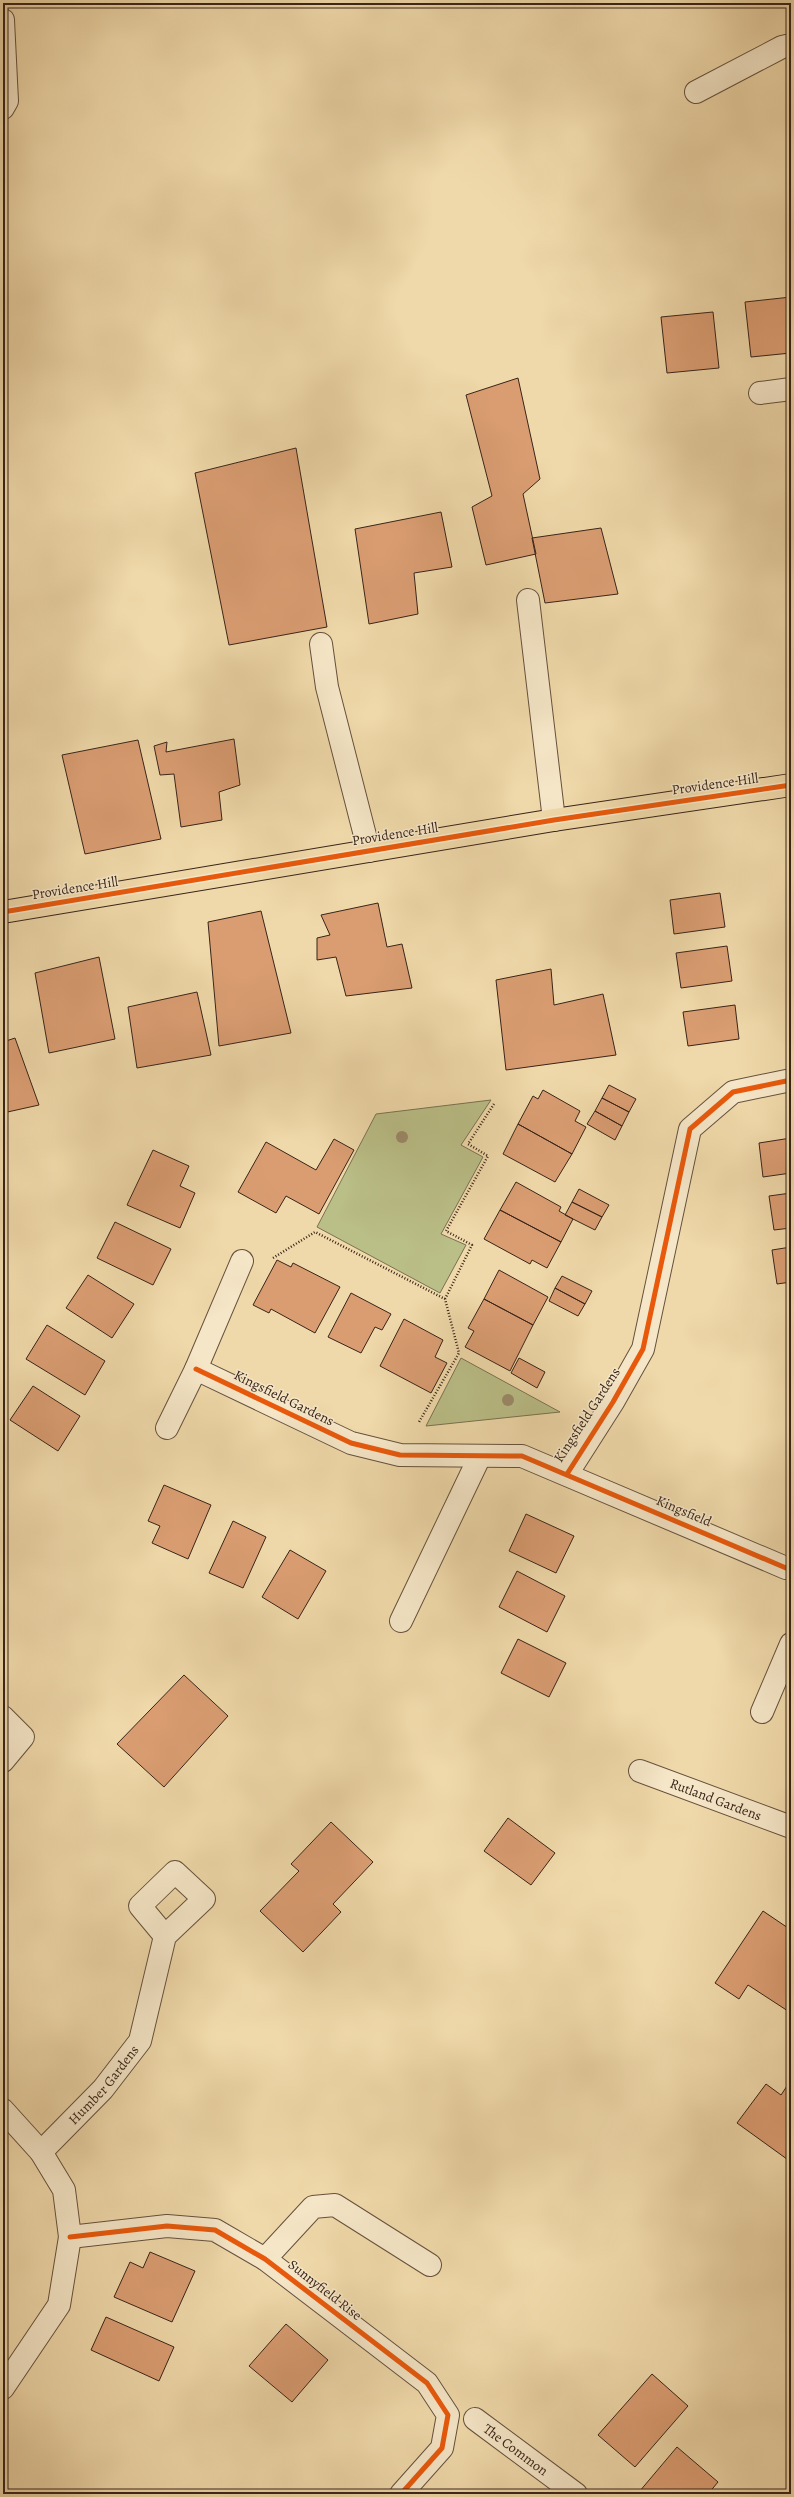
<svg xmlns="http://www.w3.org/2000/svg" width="794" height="2497" font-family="Alegreya,serif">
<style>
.green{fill:#babe87;stroke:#7a7150}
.building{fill:#da9d72;stroke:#392419}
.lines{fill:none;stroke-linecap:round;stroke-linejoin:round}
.service-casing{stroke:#66513d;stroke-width:24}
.minor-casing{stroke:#66513d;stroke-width:24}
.primary-casing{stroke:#392419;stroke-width:24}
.path{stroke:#392419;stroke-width:2.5;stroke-dasharray:1 2;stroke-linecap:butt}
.service{stroke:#f5e6c7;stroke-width:22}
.minor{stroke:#f5e6c7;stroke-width:22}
.primary{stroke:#efd8a9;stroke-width:22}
.cycleway-casing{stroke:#f5e6c7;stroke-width:8}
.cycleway{stroke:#e8590c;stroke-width:5}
.tree{fill:#9c8a69}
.labels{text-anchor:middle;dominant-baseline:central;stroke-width:3;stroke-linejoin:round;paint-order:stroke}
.street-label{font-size:14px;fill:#392419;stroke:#f5e6c7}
</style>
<rect width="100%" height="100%" fill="#efd8a9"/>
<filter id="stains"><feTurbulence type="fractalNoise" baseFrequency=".005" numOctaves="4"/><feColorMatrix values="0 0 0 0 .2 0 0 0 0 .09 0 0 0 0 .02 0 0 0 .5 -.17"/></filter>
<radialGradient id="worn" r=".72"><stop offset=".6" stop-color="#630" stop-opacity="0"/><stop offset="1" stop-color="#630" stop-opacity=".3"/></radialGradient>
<path class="green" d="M491 1100 461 1145 483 1157 441 1234 466 1245 440 1293 317 1227 376 1114Z
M461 1358 560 1412 426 1426Z"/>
<path class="building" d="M791 297V353L751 357 745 302Z
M713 312 719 368 667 373 661 317Z
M518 378 540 479 523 494 536 554 486 565 472 507 492 496 466 395Z
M296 448 327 627 229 645 195 473Z
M441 512 452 567 414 573 418 614 369 624 355 529Z
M601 528 618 594 545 603 532 538Z
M234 739 240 785 219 792 222 820 181 827 174 774 160 775 154 746 167 742 166 752Z
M138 740 161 839 85 854 62 755Z
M720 893 725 927 674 934 670 900Z
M378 903 387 947 402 944 412 988 346 996 336 957 317 960V938L330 935 321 915Z
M261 911 291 1033 219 1046 208 922Z
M727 946 732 981 681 988 676 953Z
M99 957 115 1039 49 1053 35 973Z
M551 969 554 1005 603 994 616 1055 506 1070 496 980Z
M197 992 211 1055 137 1068 128 1007Z
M735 1005 739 1039 688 1046 683 1012Z
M15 1038 39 1105 3 1113V1042Z
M609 1085 636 1099 629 1112 602 1098Z
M543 1090 580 1111 575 1121 586 1127 572 1154 518 1124 533 1096 538 1099Z
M602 1098 629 1112 622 1126 595 1111Z
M595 1111 622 1126 615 1140 587 1124Z
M518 1124 572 1154 555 1182 503 1154Z
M791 1138V1173L763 1177 759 1143Z
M334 1139 354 1150 319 1214 286 1196 276 1213 238 1192 266 1142 316 1170Z
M153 1150 189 1166 180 1186 195 1193 180 1228 127 1205Z
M516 1182 561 1207 559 1211 573 1219 561 1242 500 1210Z
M579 1189 609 1205 602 1217 572 1202Z
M791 1193V1228L774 1230 769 1196Z
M572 1202 602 1217 595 1230 565 1215Z
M500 1210 561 1242 547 1268 532 1260 530 1264 484 1239Z
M115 1222 171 1249 153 1285 97 1258Z
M791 1247V1282L777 1284 772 1250Z
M277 1260 291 1267 293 1263 340 1287 315 1333 271 1309 269 1313 253 1305Z
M499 1270 548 1297 533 1325 484 1299Z
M88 1275 134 1304 112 1338 66 1308Z
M562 1276 592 1291 585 1304 555 1288Z
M555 1288 585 1304 578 1316 549 1301Z
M351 1293 391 1314 382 1330 375 1327 361 1353 328 1337Z
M484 1299 533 1325 510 1371 465 1347 474 1331 468 1328Z
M404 1319 443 1340 435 1357 447 1363 431 1393 380 1366Z
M47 1325 105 1361 85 1395 26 1359Z
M519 1358 545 1372 537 1388 511 1373Z
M33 1386 80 1416 58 1451 10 1420Z
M164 1485 211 1505 188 1559 152 1543 160 1526 148 1521Z
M526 1514 574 1536 556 1573 509 1551Z
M233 1521 266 1537 243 1588 209 1573Z
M290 1550 326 1571 298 1619 262 1597Z
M517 1571 565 1596 547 1632 499 1607Z
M518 1639 566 1663 549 1697 501 1673Z
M184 1675 228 1716 164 1787 117 1744Z
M508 1818 555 1853 531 1885 484 1851Z
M331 1822 373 1862 333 1904 341 1912 303 1952 260 1911 299 1871 291 1864Z
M763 1911 791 1930V2013L748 1985 739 1999 715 1983Z
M791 2080V2162L737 2123 766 2084 781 2095Z
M150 2252 195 2271 172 2322 114 2297 130 2262 143 2268Z
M106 2317 174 2347 159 2381 91 2350Z
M286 2324 328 2360 292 2402 249 2366Z
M652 2374 688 2406 635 2467 598 2435Z
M677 2447 718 2482 708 2494H642L639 2492Z"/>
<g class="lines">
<g class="service-casing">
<path id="service" d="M696 92 782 47 791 45
M760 393 791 389
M528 600 554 820
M401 1621 480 1456
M762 1712 791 1644
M265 2259 313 2207 335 2205 430 2265"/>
</g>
<g class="minor-casing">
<g id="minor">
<path d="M3 20 7 101 3 108"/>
<path d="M321 644 327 687 369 851"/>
<path d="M196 1369 351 1443 400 1455 522 1456 786 1568 791 1567"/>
<path d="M167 1428 196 1369 242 1261"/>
<path d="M567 1474 613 1402 643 1349 690 1129 733 1092 791 1080"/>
<path d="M3 1717 23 1737 3 1761"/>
<path id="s1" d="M640 1771 791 1827"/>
<path d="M3 2110 41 2152 64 2190 70 2237 59 2305 3 2388"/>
<path id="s2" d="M41 2152 103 2089 140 2041 165 1936 140 1906 175 1872 204 1899 165 1936"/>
<path d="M70 2237 167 2226 215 2230 265 2259 427 2383 448 2415 442 2448 401 2494"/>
<path id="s3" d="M475 2419 576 2494"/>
</g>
</g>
<g class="primary-casing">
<path id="primary" d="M3 912 554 820 791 785"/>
</g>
<path class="path" d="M273 1258 315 1232 445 1299 459 1353 419 1422
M445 1299 472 1245 446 1231 488 1156 468 1144 494 1104"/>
<use href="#service" class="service"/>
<use href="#minor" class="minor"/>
<use href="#primary" class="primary"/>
<g class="cycleway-casing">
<path id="cycleway" d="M3 912 554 820 791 785
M196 1369 351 1443 400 1455 522 1456 786 1568 791 1567
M567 1474 613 1402 643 1349 690 1129 733 1092 791 1080
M70 2237 167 2226 215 2230 265 2259 427 2383 448 2415 442 2448 401 2494"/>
</g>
<use href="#cycleway" class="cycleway"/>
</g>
<g class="tree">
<circle cx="402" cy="1137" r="6"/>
<circle cx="508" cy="1400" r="6"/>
</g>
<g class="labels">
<g class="street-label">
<text transform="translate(715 784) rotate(-8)">Providence Hill</text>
<text transform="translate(395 834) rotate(-9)">Providence Hill</text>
<text transform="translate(75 888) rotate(-9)">Providence Hill</text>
<text transform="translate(284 1398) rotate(26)">Kingsfield Gardens</text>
<text transform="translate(587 1415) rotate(-57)">Kingsfield Gardens</text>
<text transform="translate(684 1511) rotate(23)">Kingsfield</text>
<text stroke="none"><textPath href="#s1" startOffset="81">Rutland Gardens</textPath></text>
<text stroke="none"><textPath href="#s2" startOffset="92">Humber Gardens</textPath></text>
<text transform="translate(325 2290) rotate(38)">Sunnyfield Rise</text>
<text stroke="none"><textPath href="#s3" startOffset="51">The Common</textPath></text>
</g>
</g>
<rect width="794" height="2497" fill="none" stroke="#efd8a9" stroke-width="16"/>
<rect x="4" y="4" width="786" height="2489" fill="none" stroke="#392419" stroke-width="2"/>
<rect x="8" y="8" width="778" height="2481" fill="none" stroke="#392419"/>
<rect width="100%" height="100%" filter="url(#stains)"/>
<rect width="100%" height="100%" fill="url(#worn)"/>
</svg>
